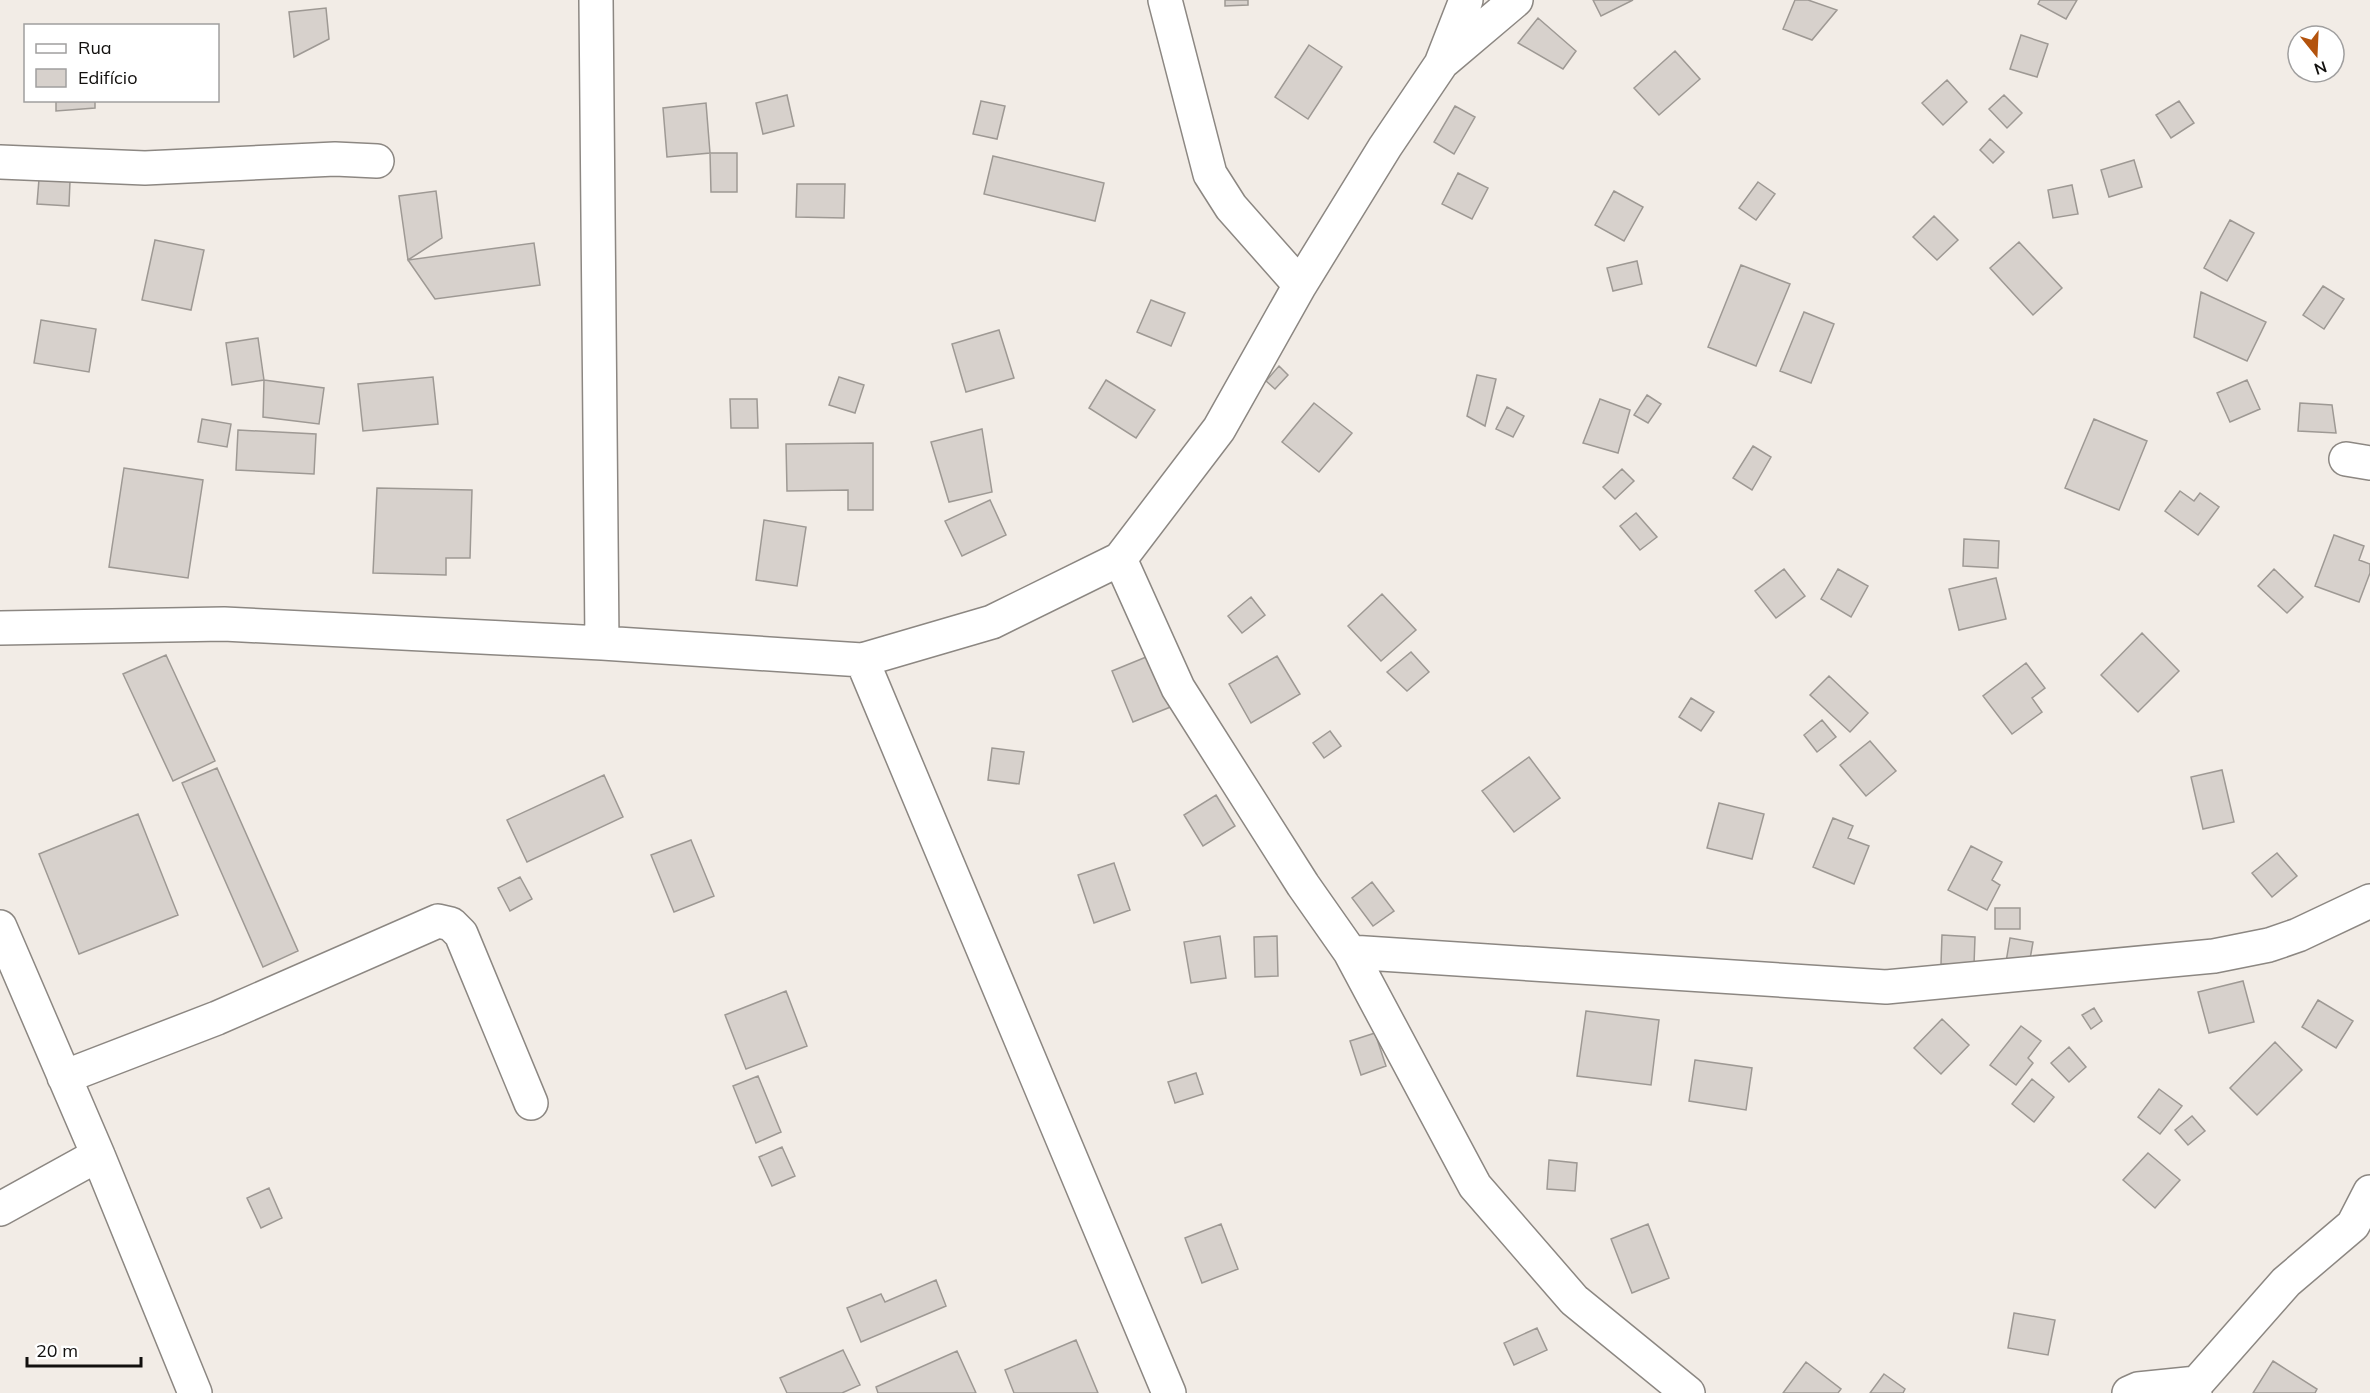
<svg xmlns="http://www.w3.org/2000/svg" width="2370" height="1393" font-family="Mulish,sans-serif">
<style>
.building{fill:#d7d1cc;stroke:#9e9994;stroke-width:1.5}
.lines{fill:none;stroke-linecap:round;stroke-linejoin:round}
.minor-casing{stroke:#8c8782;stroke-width:36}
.minor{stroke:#fff;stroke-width:33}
</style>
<rect width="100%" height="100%" fill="#f2ece6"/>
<path class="building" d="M1225 0H1248V5L1225 6Z
M1593 0H1633L1601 16Z
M1795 0H1808L1837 10 1812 40 1783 29Z
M2040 0H2077L2066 19 2038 4Z
M326 8 329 39 294 57 289 12Z
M1538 18 1576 51 1563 69 1518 43Z
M2021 35 2048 44 2037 77 2010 69Z
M1309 45 1342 67 1308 119 1275 97Z
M1675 51 1700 79 1659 115 1634 88Z
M1947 80 1967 102 1943 125 1922 103Z
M787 95 794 126 763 134 756 103Z
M2004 95 2022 113 2007 128 1989 109Z
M56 100H95V108L56 111Z
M981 101 1005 106 997 139 973 134Z
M2179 101 2194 123 2171 138 2156 115Z
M706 103 710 153 667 157 663 108Z
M1455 106 1475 117 1454 154 1434 142Z
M1990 139 2004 152 1993 163 1980 150Z
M710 153H737V192H711Z
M993 156 1104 183 1095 221 984 194Z
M2134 160 2142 187 2109 197 2101 170Z
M1458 173 1488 188 1472 219 1442 204Z
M39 179 70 181 69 206 37 204Z
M1758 182 1775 194 1756 220 1739 208Z
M797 184H845L844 218 796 217Z
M2072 185 2078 214 2053 218 2048 190Z
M436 191 442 238 408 260 399 196Z
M1614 191 1643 207 1624 241 1595 225Z
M1934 216 1958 240 1937 260 1913 237Z
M2230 220 2254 233 2227 281 2204 268Z
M155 240 204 250 191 310 142 300Z
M2019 242 2062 288 2033 315 1990 268Z
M534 243 540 285 435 299 408 260Z
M1637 261 1642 284 1613 291 1607 268Z
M1741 265 1790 284 1756 366 1708 347Z
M2323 286 2344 299 2324 329 2303 315Z
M2201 292 2266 322 2247 361 2194 337Z
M1151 300 1185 313 1171 346 1137 332Z
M1804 312 1834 324 1811 383 1780 371Z
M41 320 96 329 89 372 34 363Z
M999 330 1014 378 966 392 952 344Z
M258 338 264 380 232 385 226 343Z
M1279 366 1288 375 1275 389 1266 381Z
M1477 375 1496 379 1485 426 1467 416Z
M433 377 438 424 363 431 358 384Z
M839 377 864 385 855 413 829 405Z
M264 380 324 388 319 424 263 417Z
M1106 380 1155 410 1136 438 1089 408Z
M2247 380 2260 409 2230 422 2217 393Z
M1647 395 1661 404 1648 423 1634 415Z
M730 399H757L758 428H731Z
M1600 399 1630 410 1618 453 1583 443Z
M1314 403 1352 433 1319 472 1282 442Z
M2300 403 2332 405 2336 433 2298 431Z
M1507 407 1524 416 1513 437 1496 429Z
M202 419 231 424 227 447 198 442Z
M2094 419 2147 441 2119 510 2065 488Z
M982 429 992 492 949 502 931 442Z
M238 430 316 434 314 474 236 470Z
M873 443V510H848V490L787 491 786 444Z
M1753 446 1771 457 1752 490 1733 478Z
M124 468 203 480 188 578 109 567Z
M1622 469 1634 481 1615 499 1603 487Z
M377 488 472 490 470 558H446V575L373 573Z
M2180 491 2194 501 2200 493 2219 507 2198 535 2165 511Z
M990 500 1006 535 962 556 945 521Z
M1636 513 1657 537 1640 550 1620 526Z
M764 520 806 527 797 586 756 580Z
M2334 535 2364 546 2359 560 2370 564V573L2359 602 2315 586Z
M1964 539 1999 541 1998 568 1963 566Z
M1784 569 1805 596 1776 618 1755 591Z
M1838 569 1868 586 1851 617 1821 599Z
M2274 569 2303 597 2287 613 2258 586Z
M1996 578 2006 619 1959 630 1949 589Z
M1382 594 1416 630 1381 661 1348 626Z
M1251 597 1265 615 1242 633 1228 616Z
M2142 633 2179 671 2138 712 2101 675Z
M1411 652 1429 672 1407 691 1387 672Z
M166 655 215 761 173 781 123 674Z
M1151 655 1173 706 1133 722 1112 671Z
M1277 656 1300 694 1251 723 1229 684Z
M2026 663 2045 688 2032 698 2042 712 2012 734 1983 696Z
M1829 676 1868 713 1850 732 1810 695Z
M1691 698 1714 712 1701 731 1679 717Z
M1822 720 1836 737 1817 752 1804 735Z
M1330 731 1341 746 1324 758 1313 743Z
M1870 741 1896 771 1866 796 1840 765Z
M992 748 1024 752 1019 784 988 780Z
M1529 757 1560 798 1514 832 1482 791Z
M217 768 298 951 263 967 182 783Z
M2222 770 2234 822 2203 829 2191 777Z
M604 775 623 817 527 862 507 820Z
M1216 795 1235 826 1203 846 1184 815Z
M1719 803 1764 814 1752 859 1707 848Z
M138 814 178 915 79 954 39 854Z
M1833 818 1853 826 1848 838 1869 846 1854 884 1813 867Z
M691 840 714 896 674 912 651 855Z
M1971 846 2002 862 1992 880 2000 885 1987 910 1948 890Z
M2277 853 2297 876 2272 897 2252 873Z
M1114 863 1130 910 1094 923 1078 875Z
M520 877 532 899 510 911 498 888Z
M1372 882 1394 911 1373 926 1352 898Z
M1995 908H2020V929H1995Z
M1942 935 1975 937 1974 965 1941 964Z
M1220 936 1226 978 1191 983 1184 942Z
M1277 936 1278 976 1255 977 1254 937Z
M2010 938 2033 942 2029 965 2006 962Z
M2243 981 2254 1022 2209 1033 2198 992Z
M786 991 807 1046 746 1069 725 1015Z
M2318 1000 2353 1021 2336 1048 2302 1027Z
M2094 1008 2102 1021 2091 1029 2082 1015Z
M1586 1011 1659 1020 1651 1085 1577 1076Z
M1942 1019 1969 1045 1941 1074 1914 1048Z
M2021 1026 2041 1041 2028 1058 2033 1063 2016 1085 1990 1065Z
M1375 1033 1386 1066 1361 1075 1350 1041Z
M2275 1042 2302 1070 2257 1115 2230 1088Z
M2069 1047 2086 1067 2069 1082 2051 1063Z
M1695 1060 1752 1068 1746 1110 1689 1101Z
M1196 1073 1203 1094 1175 1103 1168 1082Z
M758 1076 781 1132 756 1143 733 1086Z
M2032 1079 2054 1097 2034 1122 2012 1104Z
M2159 1089 2182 1106 2160 1134 2138 1117Z
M2192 1116 2205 1131 2188 1145 2175 1130Z
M782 1147 795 1176 772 1186 759 1157Z
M2148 1153 2180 1180 2155 1208 2123 1180Z
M1549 1160 1577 1163 1575 1191 1547 1189Z
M269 1188 282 1218 261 1228 247 1198Z
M1221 1224 1238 1269 1202 1283 1185 1238Z
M1648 1224 1669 1278 1632 1293 1611 1239Z
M936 1280 946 1306 861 1342 847 1308 881 1294 885 1302Z
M2014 1313 2055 1320 2048 1355 2008 1348Z
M1537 1328 1547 1350 1514 1365 1504 1343Z
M1076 1340 1098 1393H1014L1005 1370Z
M843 1350 860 1385 842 1393H787L780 1378Z
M957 1351 976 1393H878L876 1387Z
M2273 1361 2317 1389 2315 1393H2253Z
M1806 1362 1841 1389 1838 1393H1783Z
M1884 1374 1905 1389 1903 1393H1870Z"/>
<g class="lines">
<g class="minor-casing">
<path id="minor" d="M596 0 602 643
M1165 0 1210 174 1231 207 1300 285
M1444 61 1516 0
M0 162 145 168 335 159 377 161
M2346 459 2370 463
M1120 559 1178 688 1303 885 1350 952 1475 1186 1574 1300 1688 1393
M0 628 224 624 602 643 862 660 992 622 1120 559 1219 429 1300 285 1385 147 1441 64 1466 0
M862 660 1169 1393
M0 927 98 1155 195 1393
M1350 952 1886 987 2214 956 2269 945 2298 935 2370 901
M64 1077 217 1018 438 921 451 924 461 934 531 1103
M0 1209 98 1155
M2129 1393 2138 1389 2197 1383
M2194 1393 2197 1383 2286 1282 2353 1225 2370 1192"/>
</g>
<use href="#minor" class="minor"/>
</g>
<rect x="24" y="24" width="195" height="78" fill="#ffffff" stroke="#a09f9f" stroke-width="1.5"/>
<rect x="36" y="44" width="30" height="9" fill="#ffffff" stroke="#a09f9f" stroke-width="1.5"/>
<text x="78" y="54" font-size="18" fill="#12100e">Rua</text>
<rect x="36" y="69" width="30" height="18" fill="#d7d1cc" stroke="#a09f9f" stroke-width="1.5"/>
<text x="78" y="84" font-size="18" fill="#12100e">Edifício</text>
<g transform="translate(2316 54) rotate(162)"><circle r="28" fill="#ffffff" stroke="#a09f9f" stroke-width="1.5"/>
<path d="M0-4.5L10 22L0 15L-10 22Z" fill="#b3530d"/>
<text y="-9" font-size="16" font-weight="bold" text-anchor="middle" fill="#12100e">N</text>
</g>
<path d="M27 1357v9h114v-9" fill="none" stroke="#12100e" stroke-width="3"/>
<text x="36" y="1357" font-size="18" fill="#12100e" stroke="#ffffff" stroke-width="4.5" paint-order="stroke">20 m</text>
</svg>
